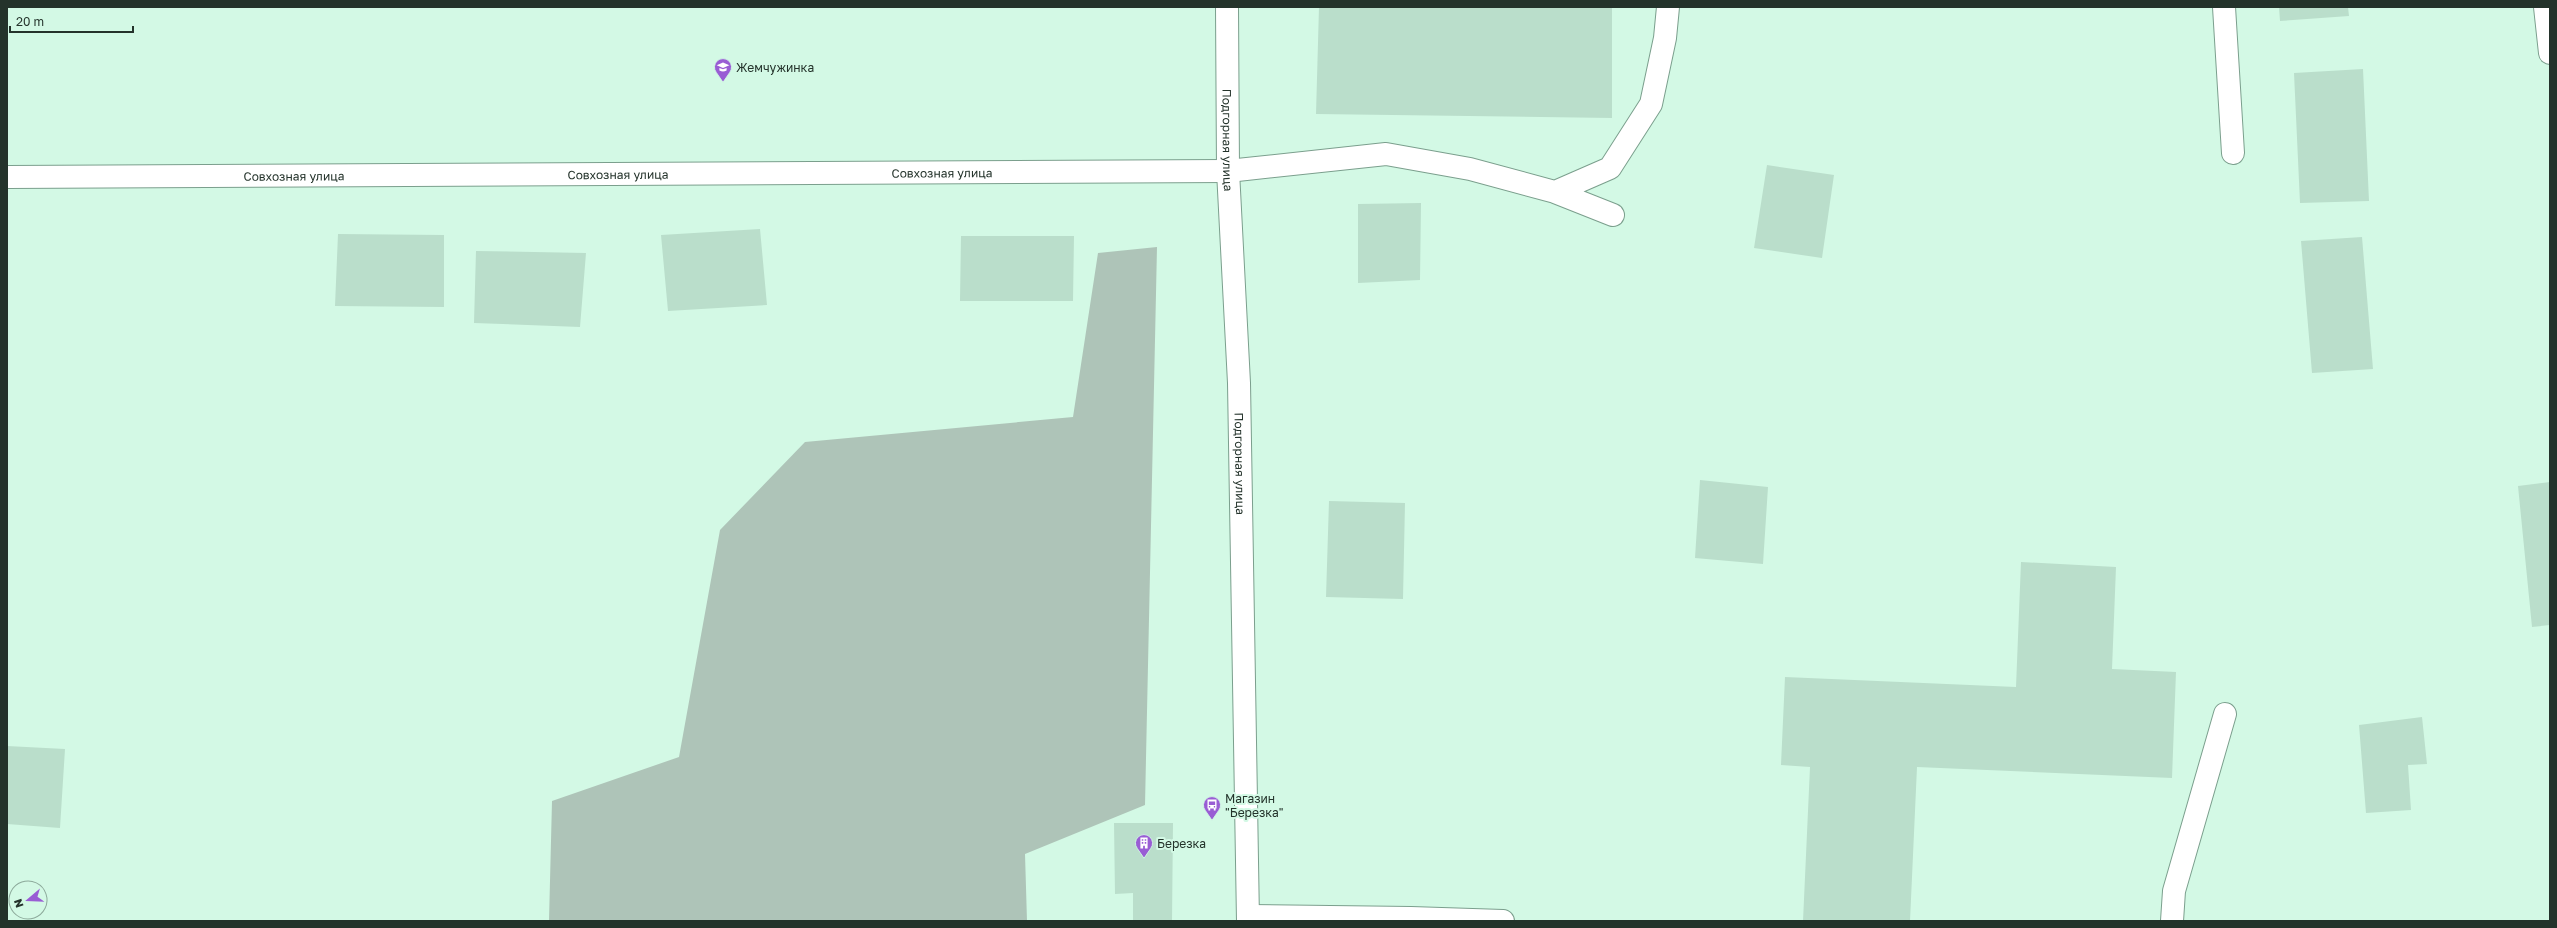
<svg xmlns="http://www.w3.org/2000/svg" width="2557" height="928" font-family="'Golos Text',sans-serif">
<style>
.green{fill:#aec4b8}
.building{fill:#badecb}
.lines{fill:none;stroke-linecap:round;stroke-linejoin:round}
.lane-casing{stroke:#7b9f8d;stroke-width:24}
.street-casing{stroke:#7b9f8d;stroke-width:24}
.secondary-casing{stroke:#7b9f8d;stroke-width:24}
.lane{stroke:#fff;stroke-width:22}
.street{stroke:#fff;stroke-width:22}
.secondary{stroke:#fff;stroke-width:22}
.labels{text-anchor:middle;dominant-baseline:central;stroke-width:4;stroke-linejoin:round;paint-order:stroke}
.poi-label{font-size:12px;fill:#24332b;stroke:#d3f9e5;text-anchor:start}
.street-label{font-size:12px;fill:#24332b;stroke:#d3f9e5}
</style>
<rect width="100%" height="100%" fill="#d3f9e5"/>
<path class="green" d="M1157 247 1145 805 1025 854 1027 921H549L552 801 679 757 720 530 805 442 1073 417 1098 253Z"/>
<path class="building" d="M1319 7H1612V118L1316 114Z
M2279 7H2348L2349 16 2280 21Z
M2363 69 2369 201 2300 203 2294 73Z
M1767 165 1834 175 1822 258 1754 248Z
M1421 203 1420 280 1358 283V204Z
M760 229 767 305 668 311 661 235Z
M338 234 444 235V307L335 306Z
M961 236H1074L1073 301H960Z
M2362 237 2373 369 2312 373 2301 241Z
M476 251 586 253 580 327 474 323Z
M1700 480 1768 487 1763 564 1695 558Z
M2550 482V625L2532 627 2518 486Z
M1329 501 1405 503 1403 599 1326 597Z
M2021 562 2116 567 2112 669 2176 672 2172 778 1917 767 1910 921H1803L1810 767 1781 765 1785 677 2016 687Z
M2422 717 2427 764 2408 765 2411 810 2366 813 2359 725Z
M7 746 65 749 60 828 7 824Z
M1114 823H1173L1172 921H1133V893L1115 894Z"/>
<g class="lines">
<g class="lane-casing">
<path id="lane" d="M2224 7 2233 153
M1228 171 1386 154 1470 169 1555 192 1613 215
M1555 192 1610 168 1651 104 1665 38 1668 7
M1248 916 1411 918 1503 921
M2172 921 2174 891 2225 714"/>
</g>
<g class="street-casing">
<g id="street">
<path d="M2545 7 2550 53"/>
<path id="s1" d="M7 177 1228 171"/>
</g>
</g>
<g class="secondary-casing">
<g id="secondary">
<path id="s2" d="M1227 7 1228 171 1239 383 1248 921"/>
</g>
</g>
<use href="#lane" class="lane"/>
<use href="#street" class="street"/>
<use href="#secondary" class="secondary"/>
</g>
<defs>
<g id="school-pin" transform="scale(0.9)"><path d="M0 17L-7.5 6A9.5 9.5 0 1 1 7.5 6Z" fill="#995dd4" stroke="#d3f9e5"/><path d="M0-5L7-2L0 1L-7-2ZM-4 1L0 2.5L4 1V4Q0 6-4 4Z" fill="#fff"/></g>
<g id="bus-pin" transform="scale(0.9)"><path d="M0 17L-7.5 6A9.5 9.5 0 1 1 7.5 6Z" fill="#995dd4" stroke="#d3f9e5"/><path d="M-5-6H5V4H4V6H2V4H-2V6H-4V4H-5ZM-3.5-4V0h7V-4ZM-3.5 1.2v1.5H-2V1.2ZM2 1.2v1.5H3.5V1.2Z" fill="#fff"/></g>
<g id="building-pin" transform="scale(0.9)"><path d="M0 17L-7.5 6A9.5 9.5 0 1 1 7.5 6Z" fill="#995dd4" stroke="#d3f9e5"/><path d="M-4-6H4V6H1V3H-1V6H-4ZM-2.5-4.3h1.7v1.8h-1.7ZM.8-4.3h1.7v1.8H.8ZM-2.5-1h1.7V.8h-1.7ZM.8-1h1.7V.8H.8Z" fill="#fff"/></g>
</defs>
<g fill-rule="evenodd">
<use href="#school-pin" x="723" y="67"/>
<use href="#bus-pin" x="1212" y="805"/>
<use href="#building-pin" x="1144" y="843"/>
</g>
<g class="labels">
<g class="poi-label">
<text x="736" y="67">Жемчужинка</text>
<text x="1225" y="798">Магазин<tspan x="1225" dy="14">"Березка"</tspan></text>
<text x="1157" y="843">Березка</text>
</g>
<g class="street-label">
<text stroke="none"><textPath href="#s2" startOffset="133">Подгорная улица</textPath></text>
<text stroke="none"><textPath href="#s1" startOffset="935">Совхозная улица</textPath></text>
<text stroke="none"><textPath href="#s1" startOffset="611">Совхозная улица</textPath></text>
<text stroke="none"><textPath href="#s1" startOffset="287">Совхозная улица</textPath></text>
<text stroke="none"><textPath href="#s2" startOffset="457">Подгорная улица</textPath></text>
</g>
</g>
<rect width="2557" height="928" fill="none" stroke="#24332b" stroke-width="16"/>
<g transform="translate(28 900) rotate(251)"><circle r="19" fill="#d3f9e5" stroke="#8daa9b"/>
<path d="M0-3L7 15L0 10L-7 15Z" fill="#995dd4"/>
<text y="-6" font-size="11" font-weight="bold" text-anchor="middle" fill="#24332b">N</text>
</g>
<path d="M10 26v6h123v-6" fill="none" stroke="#24332b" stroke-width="2"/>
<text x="16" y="26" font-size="12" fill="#24332b" stroke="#d3f9e5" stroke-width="3" paint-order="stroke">20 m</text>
</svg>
